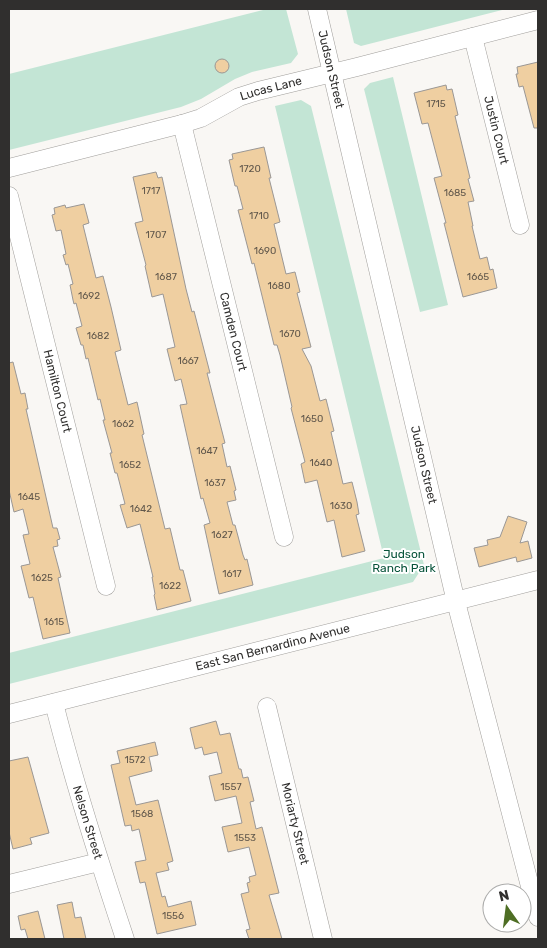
<svg xmlns="http://www.w3.org/2000/svg" width="547" height="948" font-family="Rubik,sans-serif">
<style>
.green{fill:#c3e5d5}
.building{fill:#efcfa1;stroke:#9a9795}
.lines{fill:none;stroke-linecap:round;stroke-linejoin:round}
.minor-casing{stroke:#a19f9c;stroke-width:19}
.minor{stroke:#fff;stroke-width:18}
.labels{text-anchor:middle;dominant-baseline:central;stroke-width:4;stroke-linejoin:round;paint-order:stroke}
.number-label{font-size:10px;fill:#60574b}
.street-label{font-size:12px;fill:#302f2e;stroke:#fff}
.park-label{font-size:12px;fill:#07533a;stroke:#fff}
</style>
<rect width="100%" height="100%" fill="#f9f7f4"/>
<path class="green" d="M267 9H286L298 54 291 63 252 72 235 79 201 99 181 107 9 150V74Z
M346 9H506L361 46 354 43Z
M393 77 448 305 420 312 364 89 370 83Z
M301 100 311 106 424 565 413 582 9 684V653L384 558 275 106Z"/>
<path class="building" d="M215 66a7 7 0 1 1 14 0a7 7 0 1 1-14 0Z
M538 62V128H534L523 86 519 87 516 74H518L517 67Z
M446 85 447 90 452 89 458 115 455 116 470 178 468 179 474 201 468 202 473 226H472L480 259 487 257 490 270 493 269 497 288 463 297 444 223H446L434 178 442 176 428 123 422 124 414 93Z
M264 147 271 178H269L280 222 274 224 286 274 295 272 300 292 297 293 311 347 302 349 311 366 320 401 326 399 334 431 331 432 343 484 352 482 357 502 359 514 356 515 365 551 342 557 334 520 327 522 317 480 305 483 301 464 305 462 291 408 292 407 280 355 277 345H274L254 263 252 264 238 210 243 209 237 186H235L229 160 233 159 232 154Z
M156 172 158 178 162 177 186 289 192 312 194 311 210 373H207L225 443 222 444 227 467 230 466 236 490 234 491 236 500 227 502 233 525H235L243 555 245 560 247 559 253 585 219 594 204 525 210 523 203 498 201 499 180 405 187 404 181 379 175 381 167 349 175 347 163 294 152 297 145 266 146 265 135 223 143 221 133 177Z
M84 204 89 223 83 225 96 278 103 276 111 307 121 350 115 352 128 405 137 402 144 434 142 435 165 529 170 528 180 570H183L191 601 157 610 154 595 155 594 152 577H153L140 524 127 528 120 505 125 504 117 473H115L110 453H112L103 420H105L100 399 98 400 88 358 86 359 83 345H81L76 328 82 326 76 303 74 304 73 300 70 285 73 284 68 264 66 265 63 255 66 254 61 230 56 231 52 215 55 214 54 208 65 205 66 208Z
M13 362 21 394 25 393 28 409H26L53 528H57L60 539 57 540 58 546 53 547 61 577 58 578 70 633 43 639 33 597 29 598 21 566 30 564 23 535 29 534 23 509 14 512 9 490V363Z
M508 516 527 522 520 543 528 541 532 558 517 562 516 557 479 567 474 548 488 545 487 540 500 537Z
M216 721 220 735 230 733 239 769H241L243 778 248 777 254 801 250 802 256 829 262 827 279 893 269 895 282 939H249L246 930 250 929 241 894 249 892 247 883 250 882 249 877 256 875 249 847 228 852 222 827 242 823 236 796 215 801 209 776 222 773 217 752 204 755 202 747 195 749 190 728Z
M155 742 158 755 149 757 152 771 129 777 136 805 158 800 173 861 167 863 169 870 156 873 162 897 165 896 168 907 191 901 196 925 157 934 145 882 140 883 135 862 146 860 139 829 132 831 131 825 125 826 111 765 120 763 117 751Z
M28 757 49 833 30 838 32 844 13 849 9 832V761Z
M72 902 75 918 81 917 86 939H64L57 905Z
M38 911 45 939H28L25 929 21 930 18 916Z"/>
<g class="lines">
<g class="minor-casing">
<g id="minor">
<path id="s1" d="M317 9 456 602 538 917"/>
<path id="s2" d="M473 37 520 225"/>
<path id="s3" d="M182 124 284 537"/>
<path id="s4" d="M9 168 182 124 201 118 239 97 258 91 357 67 538 20"/>
<path id="s5" d="M9 196 106 586"/>
<path id="s6" d="M54 703C74 783 99 861 125 939"/>
<path id="s7" d="M267 707 323 939"/>
<path id="s8" d="M9 714 538 580"/>
<path d="M9 884 99 862"/>
</g>
</g>
<use href="#minor" class="minor"/>
</g>
<g class="labels">
<g class="number-label">
<text x="436" y="104">1715</text>
<text x="250" y="169">1720</text>
<text x="151" y="191">1717</text>
<text x="455" y="193">1685</text>
<text x="259" y="216">1710</text>
<text x="156" y="235">1707</text>
<text x="265" y="251">1690</text>
<text x="166" y="277">1687</text>
<text x="478" y="277">1665</text>
<text x="279" y="286">1680</text>
<text x="89" y="296">1692</text>
<text x="290" y="334">1670</text>
<text x="98" y="336">1682</text>
<text x="188" y="361">1667</text>
<text x="312" y="419">1650</text>
<text x="123" y="424">1662</text>
<text x="207" y="451">1647</text>
<text x="321" y="463">1640</text>
<text x="130" y="465">1652</text>
<text x="215" y="483">1637</text>
<text x="29" y="497">1645</text>
<text x="341" y="506">1630</text>
<text x="141" y="509">1642</text>
<text x="222" y="535">1627</text>
<text x="232" y="574">1617</text>
<text x="42" y="578">1625</text>
<text x="170" y="586">1622</text>
<text x="54" y="622">1615</text>
<text x="135" y="760">1572</text>
<text x="231" y="787">1557</text>
<text x="142" y="814">1568</text>
<text x="245" y="838">1553</text>
<text x="173" y="916">1556</text>
</g>
<g class="street-label">
<text stroke="none"><textPath href="#s1" startOffset="62">Judson Street</textPath></text>
<text stroke="none"><textPath href="#s4" startOffset="275">Lucas Lane</textPath></text>
<text stroke="none"><textPath href="#s2" startOffset="96">Justin Court</textPath></text>
<text stroke="none"><textPath href="#s3" startOffset="214">Camden Court</textPath></text>
<text stroke="none"><textPath href="#s5" startOffset="201">Hamilton Court</textPath></text>
<text stroke="none"><textPath href="#s1" startOffset="468">Judson Street</textPath></text>
<text stroke="none"><textPath href="#s8" startOffset="272">East San Bernardino Avenue</textPath></text>
<text stroke="none"><textPath href="#s6" startOffset="124">Nelson Street</textPath></text>
<text stroke="none"><textPath href="#s7" startOffset="120">Moriarty Street</textPath></text>
</g>
<g class="park-label">
<text x="404" y="554">Judson<tspan x="404" dy="14">Ranch Park</tspan></text>
</g>
</g>
<rect width="547" height="948" fill="none" stroke="#302f2e" stroke-width="20"/>
<g transform="translate(507 908) rotate(346)"><circle r="24" fill="#ffffff" stroke="#acacab"/>
<path d="M0-4L9 19L0 12L-9 19Z" fill="#4e6e24"/>
<text y="-8" font-size="14" font-weight="bold" text-anchor="middle" fill="#302f2e">N</text>
</g>
</svg>
